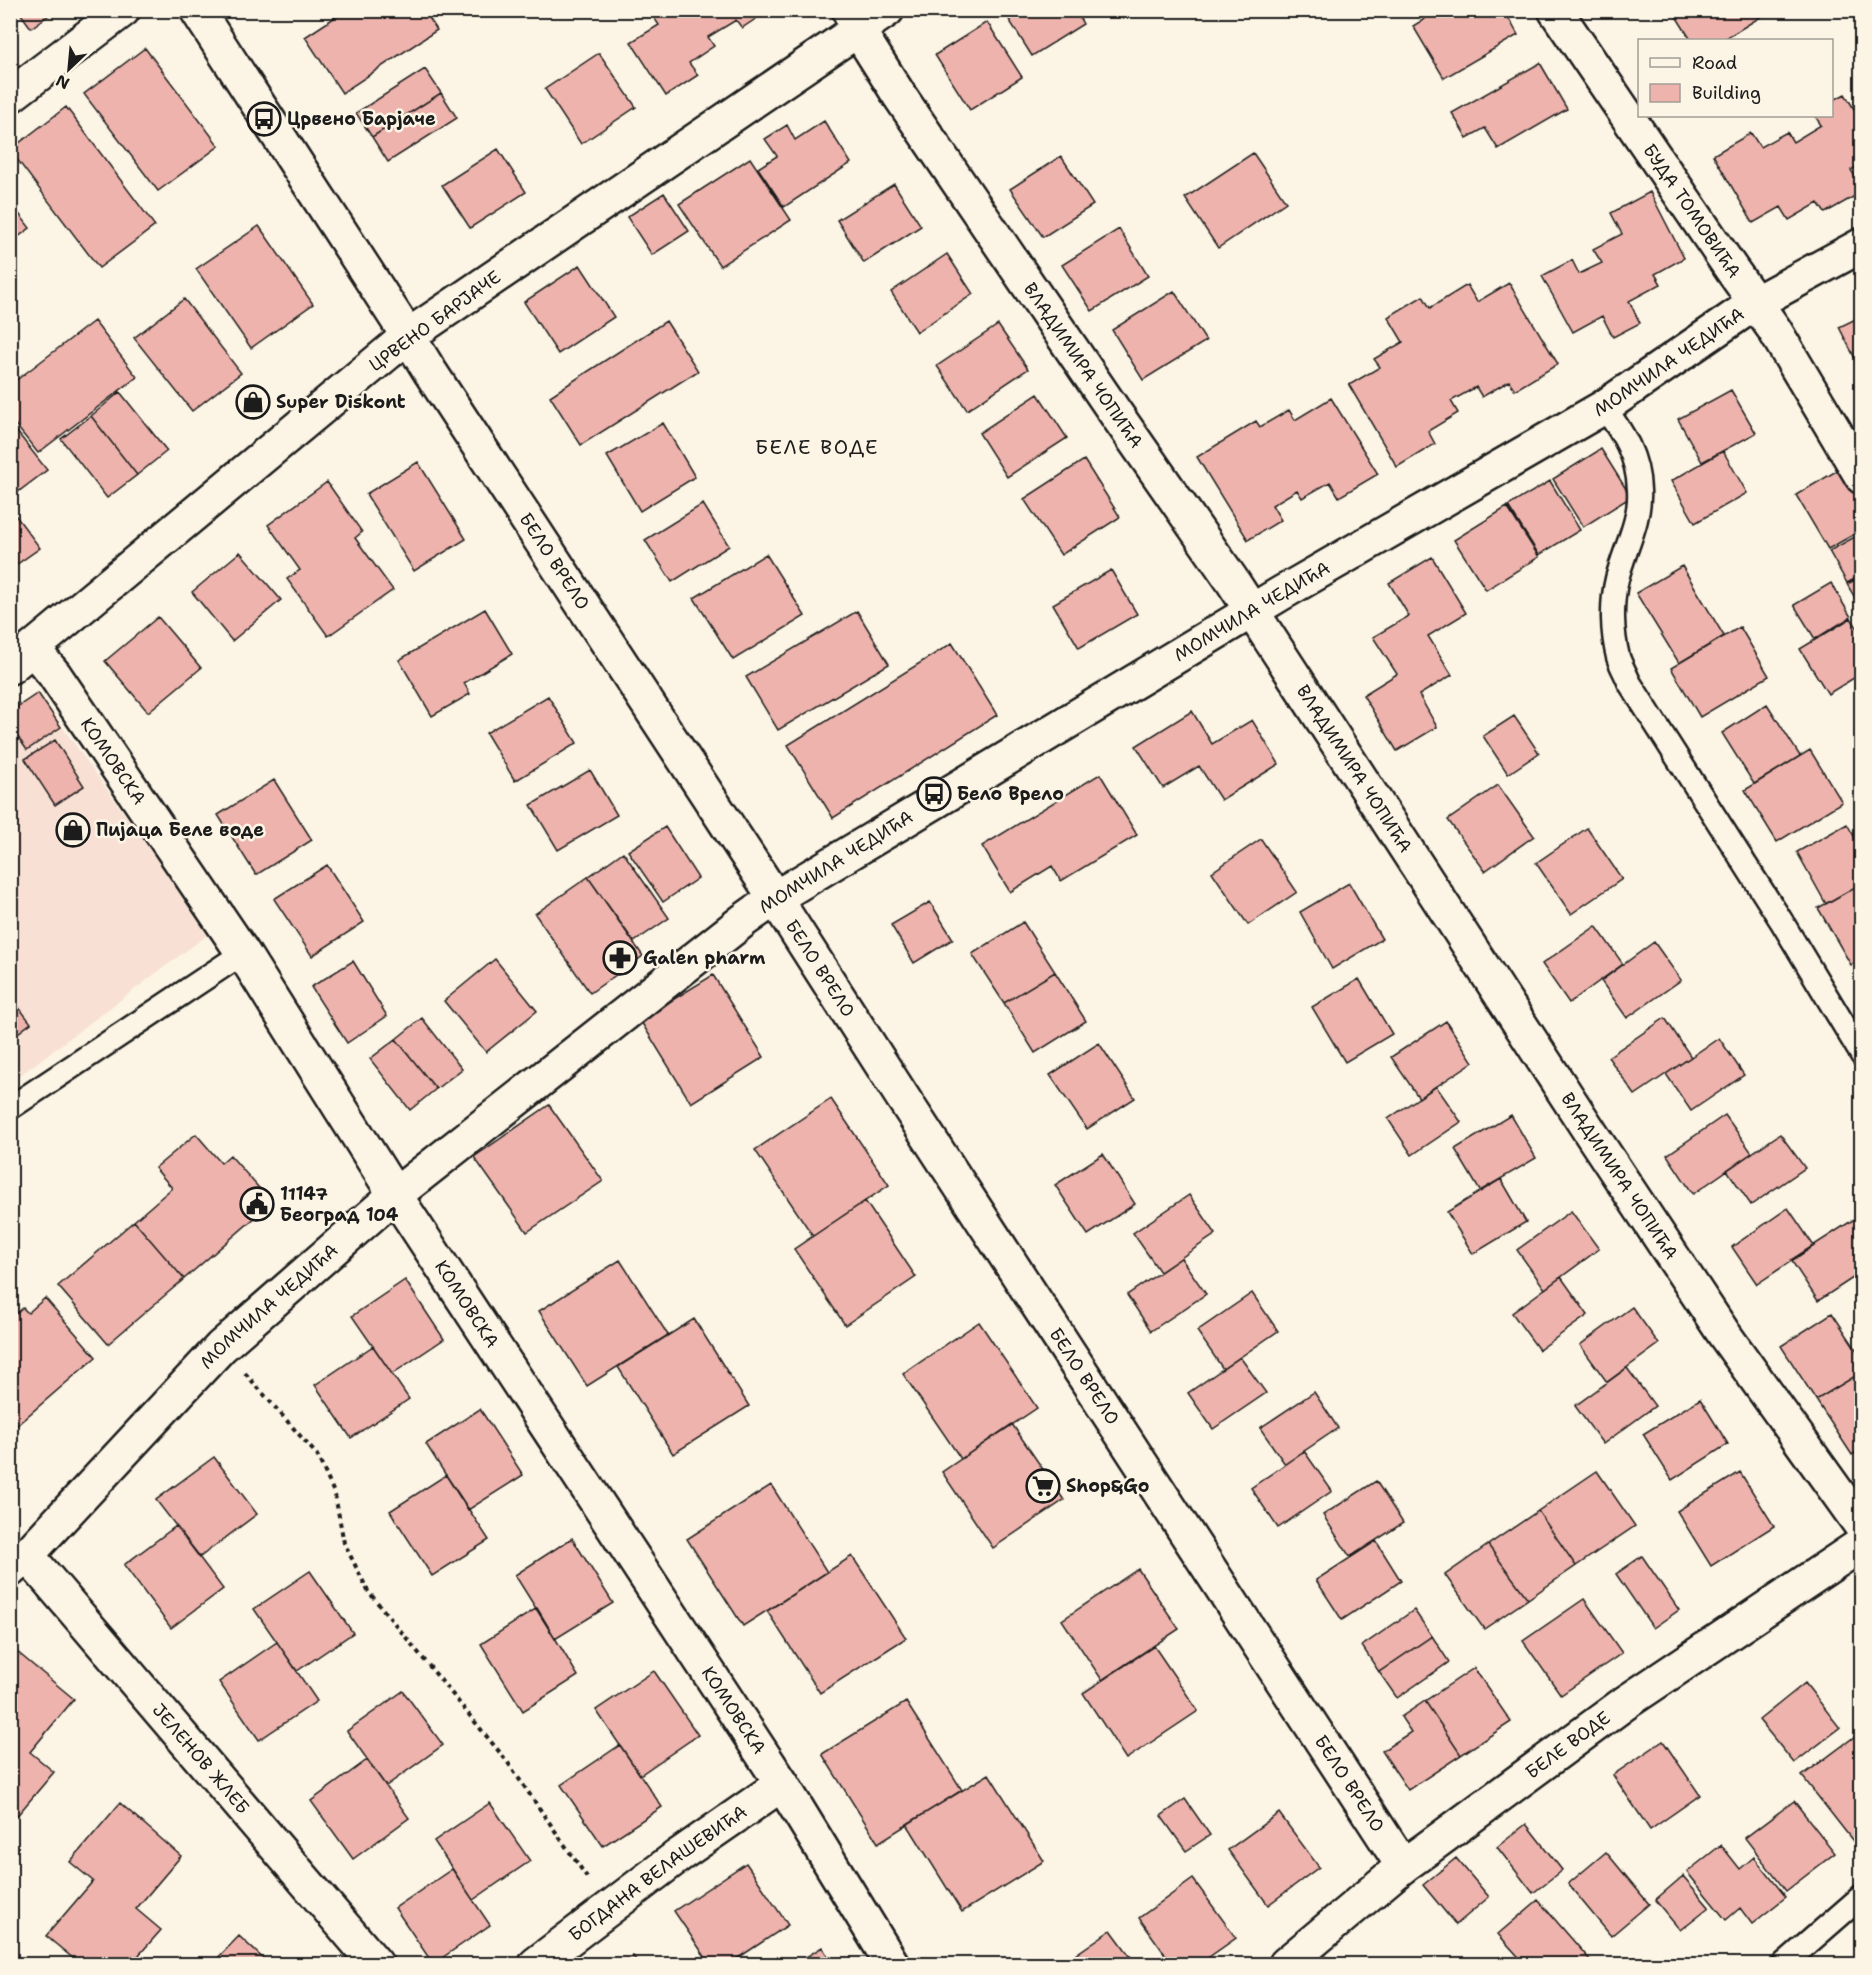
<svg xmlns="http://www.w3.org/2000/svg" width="1872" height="1975" font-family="'Shantell Sans',sans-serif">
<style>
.built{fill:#f8e1d4}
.building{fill:#eeb3ac;stroke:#1c1c1c;stroke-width:1.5}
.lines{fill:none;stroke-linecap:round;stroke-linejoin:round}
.lane-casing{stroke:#1c1c1c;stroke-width:27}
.street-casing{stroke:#1c1c1c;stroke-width:38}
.secondary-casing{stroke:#1c1c1c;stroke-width:38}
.path{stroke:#1c1c1c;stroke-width:4;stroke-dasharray:4.5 4.5;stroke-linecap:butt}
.lane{stroke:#fcf5e5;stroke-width:22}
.street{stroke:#fcf5e5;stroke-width:33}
.secondary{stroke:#fcf5e5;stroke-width:33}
.labels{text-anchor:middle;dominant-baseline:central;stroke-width:5;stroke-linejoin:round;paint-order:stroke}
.poi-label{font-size:18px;font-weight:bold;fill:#1c1c1c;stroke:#fcf5e5;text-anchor:start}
.street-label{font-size:18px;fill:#1c1c1c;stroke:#fcf5e5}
.neighbourhood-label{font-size:20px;letter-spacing:1.5px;fill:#1c1c1c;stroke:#fcf5e5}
</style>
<rect width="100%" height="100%" fill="#fcf5e5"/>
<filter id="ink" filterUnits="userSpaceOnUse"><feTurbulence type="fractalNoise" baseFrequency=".0167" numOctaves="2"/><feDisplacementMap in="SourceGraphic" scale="12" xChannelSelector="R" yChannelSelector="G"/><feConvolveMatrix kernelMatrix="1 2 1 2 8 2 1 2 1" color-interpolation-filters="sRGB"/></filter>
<g filter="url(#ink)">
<path class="built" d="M38 693 210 933 11 1082V712Z"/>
<path class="building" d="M18 10H56L31 28Z
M346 10H424L437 30 342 93 305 37Z
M649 10H769L742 28 736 20 708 37 714 46 689 63 698 75 666 96 631 42 659 25Z
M1003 10H1075L1083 24 1032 56Z
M1439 10H1504L1518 35 1444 78 1413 26Z
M1672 10H1772L1723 40H1691Z
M987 22 1022 77 970 110 935 55Z
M145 48 219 146 158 191 84 94Z
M599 53 636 107 581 144 545 89Z
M1540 63 1567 109 1498 149 1485 128 1467 138 1452 113Z
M425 69 441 93 372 137 356 113Z
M441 93 457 118 388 162 372 137Z
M1845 94 1862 122V164L1851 170 1862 188V192L1825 213 1818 203 1789 220 1781 207 1753 223 1713 155 1751 133 1760 147 1787 132 1793 142 1821 125 1815 116H1832V101Z
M66 107 155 226 99 268 10 150Z
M824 121 851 163 784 207 758 168 777 156 765 139 787 125 795 140Z
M498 149 526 192 470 228 442 185Z
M1253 153 1286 202 1218 248 1185 198Z
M1061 156 1093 205 1043 237 1010 189Z
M750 158 791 220 720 266 679 204Z
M894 184 921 226 864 263 837 220Z
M1650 192 1684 258 1655 274 1661 284 1629 301 1640 323 1613 337 1602 316 1573 332 1542 276 1572 260 1579 274 1602 263 1593 249 1622 234 1611 213Z
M664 193 689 231 652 255 627 217Z
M10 202 30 228 10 243Z
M259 226 313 304 251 348 196 269Z
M1119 229 1148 276 1092 311 1062 265Z
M947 254 973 294 917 332 891 292Z
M580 265 614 317 558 354 524 302Z
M1509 283 1558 364 1515 390 1509 381 1482 397 1476 387 1451 401 1458 413 1428 431 1435 444 1397 467 1349 385 1380 367 1374 359 1403 342 1388 317 1423 296 1430 308 1467 285 1477 302Z
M1174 291 1206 341 1143 380 1112 330Z
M184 299 241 373 192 411 134 338Z
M1862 316V372L1839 327Z
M94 321 137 377 38 453 10 418V385Z
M666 321 698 371 581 445 550 396Z
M998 325 1028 369 967 410 937 366Z
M1731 390 1756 433 1702 462 1678 419Z
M120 392 167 451 137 475 91 416Z
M1038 394 1067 438 1007 477 979 433Z
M1331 398 1378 474 1339 497 1330 482 1302 498 1297 490 1272 505 1281 520 1248 540 1197 457 1256 421 1260 427 1289 410 1295 420Z
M91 416 137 475 107 498 61 439Z
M10 423 47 470 10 498Z
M663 423 695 477 640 511 607 456Z
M1601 449 1631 497 1583 527 1553 479Z
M1723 451 1747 493 1695 523 1671 481Z
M1084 460 1120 517 1061 555 1024 499Z
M418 462 466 539 414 571 366 494Z
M1843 467 1862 499V530L1828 549 1796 495Z
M1550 481 1580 530 1539 555 1508 506Z
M327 482 362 532 355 538 393 590 328 636 287 579 300 570 268 525Z
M703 504 729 546 672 582 645 540Z
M1507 507 1539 557 1486 590 1454 540Z
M10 508 40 548 10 569Z
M1862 533V575L1847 583 1829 551Z
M240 552 281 600 232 641 192 592Z
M766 554 805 616 733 660 694 598Z
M1432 557 1466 613 1428 636 1452 675 1419 695 1437 727 1397 751 1363 695 1397 674 1373 637 1409 616 1389 583Z
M1682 566 1724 636 1679 663 1636 593Z
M1111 570 1137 614 1079 648 1053 604Z
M1862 577V610L1847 584Z
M1831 583 1851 617 1815 639 1794 605Z
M485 609 512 654 464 683 470 694 432 716 399 660Z
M857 611 889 664 778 730 746 677Z
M158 617 201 668 148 712 105 661Z
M1851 618 1862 635V673L1828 694 1800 649Z
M1740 627 1769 676 1700 717 1671 668Z
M952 643 997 715 833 818 788 745Z
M38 693 61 727 27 750 10 726V712Z
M548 696 577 743 515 781 486 733Z
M1767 704 1800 756 1754 784 1722 733Z
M1192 711 1212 744 1252 720 1279 764 1221 800 1199 766 1163 788 1136 746Z
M1514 716 1539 753 1508 774 1483 736Z
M55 740 84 786 55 805 25 759Z
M1810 750 1842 802 1777 842 1745 790Z
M590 770 617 815 558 850 531 805Z
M1100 774 1137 835 1061 881 1052 866 1010 892 982 846Z
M274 780 312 840 256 875 218 815Z
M1498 785 1534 836 1485 871 1448 820Z
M1847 824 1862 850V883L1826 904 1797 852Z
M665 827 698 878 663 902 628 851Z
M1587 828 1622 879 1571 914 1536 863Z
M1261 839 1297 892 1248 925 1212 872Z
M623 852 669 918 634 942 588 877Z
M327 865 364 922 312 956 274 899Z
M588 877 643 956 590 993 535 914Z
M1349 883 1382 939 1332 969 1300 912Z
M1862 883V959L1851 965 1818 908Z
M930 902 953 939 914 963 891 925Z
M1023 922 1055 972 1004 1003 972 954Z
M1596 926 1623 964 1569 1003 1542 964Z
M1654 942 1681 980 1627 1018 1601 981Z
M495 959 537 1011 486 1052 444 1001Z
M353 961 387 1016 347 1043 311 987Z
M1055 972 1086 1021 1035 1053 1004 1003Z
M713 975 764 1057 691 1103 640 1020Z
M1359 979 1392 1034 1345 1062 1312 1007Z
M10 996 31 1023 10 1039Z
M422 1018 462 1069 436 1089 396 1039Z
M1665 1018 1691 1057 1635 1095 1608 1057Z
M1446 1021 1473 1062 1419 1098 1391 1057Z
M1719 1038 1744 1075 1691 1111 1666 1074Z
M396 1039 436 1089 410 1110 370 1059Z
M1099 1043 1135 1098 1087 1129 1050 1075Z
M1436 1086 1461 1122 1412 1155 1388 1119Z
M831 1099 889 1185 813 1236 755 1150Z
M549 1105 603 1181 527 1232 474 1157Z
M1511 1115 1536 1158 1480 1191 1455 1149Z
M1725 1115 1752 1153 1693 1194 1667 1155Z
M196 1134 221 1163 230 1155 272 1203 184 1279 134 1221 172 1188 155 1168Z
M1780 1134 1805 1168 1751 1205 1727 1170Z
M1103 1154 1135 1204 1088 1235 1055 1185Z
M1501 1179 1526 1222 1473 1254 1447 1212Z
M1189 1195 1216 1234 1160 1272 1133 1233Z
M865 1201 916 1277 845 1325 794 1249Z
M1788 1208 1814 1246 1757 1284 1732 1247Z
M1571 1211 1599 1249 1545 1289 1517 1250Z
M1859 1216 1862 1220V1272L1818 1301 1791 1260Z
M134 1221 184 1279 108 1344 58 1286Z
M1181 1258 1206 1294 1151 1331 1127 1295Z
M620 1260 668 1335 587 1386 539 1311Z
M1561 1277 1588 1315 1539 1350 1512 1313Z
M405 1280 444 1339 392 1374 352 1316Z
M1252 1293 1278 1331 1223 1369 1197 1331Z
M45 1298 96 1357 10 1431V1319L23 1308 28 1313Z
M1632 1307 1659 1344 1607 1382 1580 1345Z
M1832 1313 1862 1358V1372L1816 1400 1781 1346Z
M694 1319 749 1406 673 1454 618 1367Z
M979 1322 1037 1408 961 1459 903 1374Z
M373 1346 409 1399 351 1438 315 1385Z
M1240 1357 1266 1393 1213 1429 1188 1393Z
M1627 1368 1655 1406 1603 1444 1575 1406Z
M1862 1372V1449L1852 1455 1816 1400Z
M1314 1392 1338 1428 1285 1464 1260 1428Z
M1700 1399 1728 1444 1672 1480 1643 1434Z
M480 1409 523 1475 468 1510 426 1444Z
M1012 1424 1064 1500 993 1548 942 1472Z
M1304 1451 1332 1491 1278 1528 1251 1488Z
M214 1457 257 1514 200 1557 156 1500Z
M1597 1471 1635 1526 1576 1566 1538 1511Z
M1740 1472 1774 1526 1711 1566 1677 1511Z
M446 1475 489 1540 432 1576 390 1511Z
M1376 1481 1403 1523 1350 1557 1323 1515Z
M771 1485 827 1572 743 1626 687 1539Z
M1538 1511 1576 1566 1528 1599 1488 1545Z
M176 1526 223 1589 171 1628 124 1565Z
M572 1538 613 1603 555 1639 515 1575Z
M1376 1541 1401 1581 1342 1620 1316 1580Z
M1488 1545 1528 1599 1484 1629 1445 1575Z
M852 1556 906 1638 820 1693 767 1611Z
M1642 1556 1679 1610 1653 1628 1616 1574Z
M1138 1569 1179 1629 1102 1680 1062 1620Z
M310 1571 353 1633 297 1671 254 1609Z
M1584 1599 1622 1653 1561 1695 1523 1641Z
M537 1608 578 1676 523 1711 481 1644Z
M1414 1610 1432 1636 1379 1672 1362 1646Z
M1432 1636 1449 1662 1397 1698 1379 1672Z
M277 1642 317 1701 259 1740 219 1682Z
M1154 1646 1198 1711 1126 1759 1083 1693Z
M16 1651 74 1699 30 1752 54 1772 10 1824V1658Z
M1474 1668 1511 1722 1461 1755 1425 1701Z
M654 1671 698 1735 640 1775 596 1710Z
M1805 1683 1840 1728 1794 1763 1759 1720Z
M403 1691 443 1745 386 1786 347 1731Z
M1425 1701 1461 1755 1408 1790 1382 1751 1411 1732 1401 1717Z
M906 1702 962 1790 878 1843 822 1754Z
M1862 1731V1849L1860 1850 1802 1776Z
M1663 1741 1700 1795 1650 1830 1613 1775Z
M620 1745 662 1807 603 1846 561 1785Z
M367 1760 409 1818 353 1859 311 1801Z
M989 1774 1044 1861 962 1912 907 1824Z
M1185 1799 1210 1835 1186 1851 1161 1816Z
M1794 1801 1835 1853 1786 1891 1745 1838Z
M120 1803 181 1856 136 1909 161 1930 131 1964H80L46 1936 93 1881 70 1862Z
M490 1803 530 1861 473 1900 434 1841Z
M1279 1813 1319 1867 1268 1905 1228 1850Z
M1526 1824 1562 1870 1533 1893 1497 1847Z
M1721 1845 1740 1869 1754 1857 1786 1897 1752 1924 1740 1908 1726 1920 1687 1872Z
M1606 1852 1649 1904 1611 1936 1568 1884Z
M1456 1858 1489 1897 1456 1925 1423 1885Z
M746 1863 788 1925 729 1964H710L674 1911Z
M452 1869 490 1925 433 1964 395 1908Z
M1683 1876 1709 1907 1680 1930 1655 1900Z
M1193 1879 1236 1938 1199 1964H1172L1139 1918Z
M1538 1900 1590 1960 1586 1964H1525L1498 1934Z
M1111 1930 1136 1964H1062Z
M239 1936 269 1964H270H212Z
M822 1947 833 1964H795Z
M633 1956 639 1964H619Z"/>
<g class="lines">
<g class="lane-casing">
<path id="lane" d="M1604 407C1623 433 1638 456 1639 490 1641 521 1624 550 1617 579 1611 603 1612 633 1618 657 1621 666 1626 674 1629 682L1782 922 1862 1055
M10 1108 243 953
M1784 1964 1862 1896"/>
</g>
<g class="street-casing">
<g id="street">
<path id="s1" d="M849 10 858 30 899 95 1114 411 1231 579 1592 1135 1724 1334 1862 1527"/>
<path id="s2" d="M1555 10 1732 270 1774 329 1862 477"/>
<path d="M10 96 123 10"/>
<path d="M408 336 887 10"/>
<path id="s3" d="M33 649 54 674 243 953 395 1195 782 1784 892 1964"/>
<path id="s4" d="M27 1555 376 1964"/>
<path id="s5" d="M10 1570 27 1555 221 1347 395 1195 744 920 775 898 903 1098 1403 1866"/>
<path id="s6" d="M536 1964 678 1856 782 1784"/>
<path id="s7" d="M1286 1964 1403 1866 1428 1848 1625 1703 1862 1544"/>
</g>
</g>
<g class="secondary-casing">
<g id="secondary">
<path id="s8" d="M197 10 408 336 429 370 775 898 1280 594 1604 407 1755 303 1862 245"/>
<path d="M10 667 408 336"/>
</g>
</g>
<path class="path" d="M10 709 18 703
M245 1373 317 1455 335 1495 344 1543 368 1591 506 1760 589 1880"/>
<use href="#lane" class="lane"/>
<use href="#street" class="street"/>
<use href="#secondary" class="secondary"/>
</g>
</g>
<defs>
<g id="bus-ring" transform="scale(1.725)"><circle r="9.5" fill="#fcf5e5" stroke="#1c1c1c" stroke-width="1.5"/><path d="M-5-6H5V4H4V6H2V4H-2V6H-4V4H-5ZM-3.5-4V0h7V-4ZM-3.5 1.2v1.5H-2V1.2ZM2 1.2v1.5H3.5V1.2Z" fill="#1c1c1c"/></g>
<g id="shop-ring" transform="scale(1.725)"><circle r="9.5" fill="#fcf5e5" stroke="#1c1c1c" stroke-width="1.5"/><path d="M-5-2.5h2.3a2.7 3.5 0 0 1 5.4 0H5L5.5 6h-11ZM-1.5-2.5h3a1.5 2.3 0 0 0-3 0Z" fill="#1c1c1c"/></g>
<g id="pharmacy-ring" transform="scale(1.725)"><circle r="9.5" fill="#fcf5e5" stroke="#1c1c1c" stroke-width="1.5"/><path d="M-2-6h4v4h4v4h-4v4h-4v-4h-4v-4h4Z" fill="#1c1c1c"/></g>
<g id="civic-ring" transform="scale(1.725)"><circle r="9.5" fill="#fcf5e5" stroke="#1c1c1c" stroke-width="1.5"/><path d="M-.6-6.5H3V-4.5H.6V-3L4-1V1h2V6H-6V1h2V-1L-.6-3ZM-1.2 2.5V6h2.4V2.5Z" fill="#1c1c1c"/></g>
<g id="supermarket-ring" transform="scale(1.725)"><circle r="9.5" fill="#fcf5e5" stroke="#1c1c1c" stroke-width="1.5"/><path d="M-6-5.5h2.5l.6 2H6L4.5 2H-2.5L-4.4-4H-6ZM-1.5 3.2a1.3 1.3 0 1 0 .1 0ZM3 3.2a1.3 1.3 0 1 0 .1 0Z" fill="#1c1c1c"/></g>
</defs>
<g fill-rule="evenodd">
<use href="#bus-ring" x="264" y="119"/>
<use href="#shop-ring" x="253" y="402"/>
<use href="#bus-ring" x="934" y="794"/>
<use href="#shop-ring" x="73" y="830"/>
<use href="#pharmacy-ring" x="620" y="958"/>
<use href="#civic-ring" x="257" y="1204"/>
<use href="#supermarket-ring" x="1043" y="1486"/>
</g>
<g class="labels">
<g class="poi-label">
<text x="287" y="119">Црвено Барјаче</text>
<text x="276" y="402">Super Diskont</text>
<text x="957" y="794">Бело Врело</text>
<text x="96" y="830">Пијаца Беле воде</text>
<text x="643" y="958">Galen pharm</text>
<text x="280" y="1194">11147<tspan x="280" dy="21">Београд 104</tspan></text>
<text x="1066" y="1486">Shop&amp;Go</text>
</g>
<g class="street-label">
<text stroke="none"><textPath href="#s2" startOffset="243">БУДА ТОМОВИЋА</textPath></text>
<text transform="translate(435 321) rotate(-36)">ЦРВЕНО БАРЈАЧЕ</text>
<text stroke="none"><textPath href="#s8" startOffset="2102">МОМЧИЛА ЧЕДИЋА</textPath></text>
<text stroke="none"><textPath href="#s1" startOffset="426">ВЛАДИМИРА ЧОПИЋА</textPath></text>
<text stroke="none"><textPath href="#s8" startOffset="657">БЕЛО ВРЕЛО</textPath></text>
<text stroke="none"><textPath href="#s8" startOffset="1616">МОМЧИЛА ЧЕДИЋА</textPath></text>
<text stroke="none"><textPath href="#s3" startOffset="138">КОМОВСКА</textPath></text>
<text stroke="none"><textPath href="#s1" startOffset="912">ВЛАДИМИРА ЧОПИЋА</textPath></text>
<text transform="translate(836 862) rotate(-32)">МОМЧИЛА ЧЕДИЋА</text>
<text stroke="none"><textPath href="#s5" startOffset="1104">БЕЛО ВРЕЛО</textPath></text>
<text stroke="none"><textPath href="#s1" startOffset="1398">ВЛАДИМИРА ЧОПИЋА</textPath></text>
<text stroke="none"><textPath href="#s3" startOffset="786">КОМОВСКА</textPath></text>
<text stroke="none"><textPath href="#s5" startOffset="370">МОМЧИЛА ЧЕДИЋА</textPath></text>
<text stroke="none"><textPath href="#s5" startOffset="1590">БЕЛО ВРЕЛО</textPath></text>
<text stroke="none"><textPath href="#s3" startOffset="1272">КОМОВСКА</textPath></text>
<text stroke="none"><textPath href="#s7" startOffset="357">БЕЛЕ ВОДЕ</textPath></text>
<text stroke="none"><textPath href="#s4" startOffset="268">ЈЕЛЕНОВ ЖЛЕБ</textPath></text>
<text stroke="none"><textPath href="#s5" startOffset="2076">БЕЛО ВРЕЛО</textPath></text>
<text stroke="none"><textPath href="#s6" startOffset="152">БОГДАНА ВЕЛАШЕВИЋА</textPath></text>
</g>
<g class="neighbourhood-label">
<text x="817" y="447">БЕЛЕ ВОДЕ</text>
</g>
</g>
<rect width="1872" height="1975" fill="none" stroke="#fcf5e5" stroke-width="36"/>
<rect x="18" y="18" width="1836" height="1939" fill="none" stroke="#1c1c1c" stroke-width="2" filter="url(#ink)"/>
<rect x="1638" y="39" width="195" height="78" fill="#fcf5e5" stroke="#a29e95" stroke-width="1.5"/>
<rect x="1650" y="58" width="30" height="9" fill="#fcf5e5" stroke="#a29e95" stroke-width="1.5"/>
<text x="1692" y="69" font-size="18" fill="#1c1c1c">Road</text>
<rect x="1650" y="84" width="30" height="18" fill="#eeb3ac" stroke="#a29e95" stroke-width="1.5"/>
<text x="1692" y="99" font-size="18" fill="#1c1c1c">Building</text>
<g transform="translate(69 69) rotate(206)" stroke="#fcf5e5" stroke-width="4.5" paint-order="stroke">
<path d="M0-4.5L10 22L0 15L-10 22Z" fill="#1c1c1c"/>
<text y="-9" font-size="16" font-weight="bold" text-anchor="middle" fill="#1c1c1c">N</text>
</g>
</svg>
